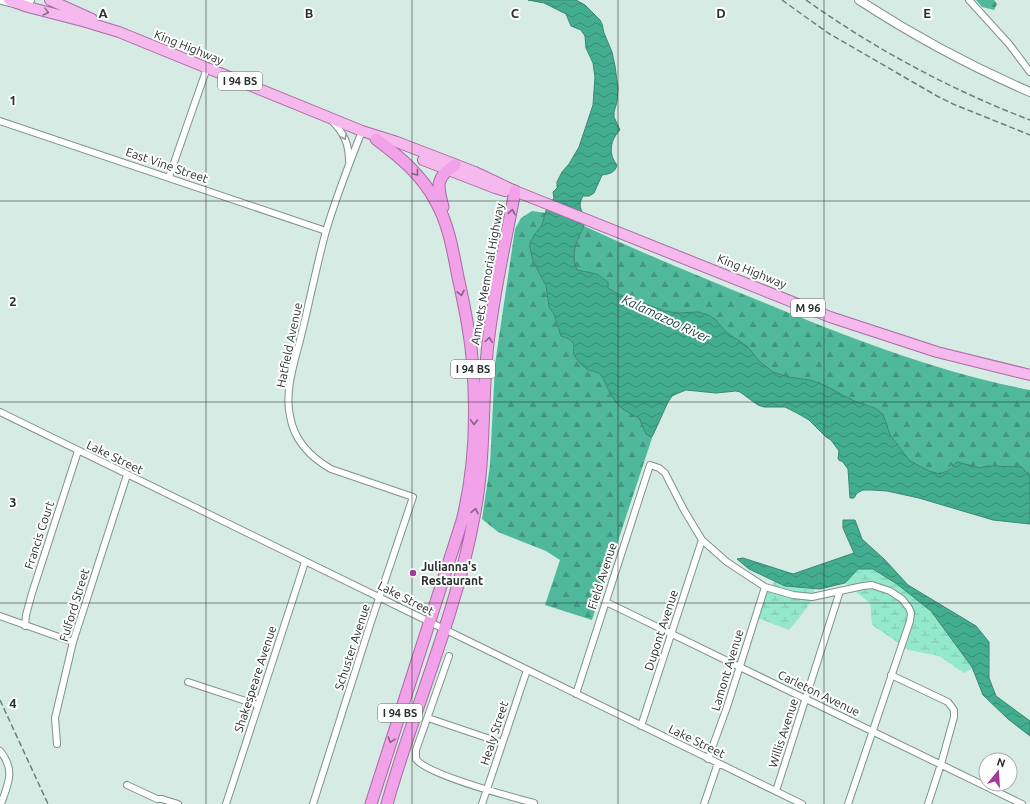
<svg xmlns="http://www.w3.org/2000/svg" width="1030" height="804" font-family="Ubuntu,sans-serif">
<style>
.forest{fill:url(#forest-firs)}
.wetland{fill:url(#wetland-marsh)}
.water{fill:url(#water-waves);stroke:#3b8872}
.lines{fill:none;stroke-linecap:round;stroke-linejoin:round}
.minor-casing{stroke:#7f928b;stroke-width:8}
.tertiary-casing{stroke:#7f928b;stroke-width:10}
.primary-casing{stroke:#a96ba3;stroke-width:12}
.trunk-casing{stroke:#a96ba3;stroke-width:13}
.minor{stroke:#fff;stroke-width:6}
.tertiary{stroke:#fff;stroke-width:8}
.primary{stroke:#f5b9ee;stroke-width:10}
.trunk{stroke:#f2a2e8;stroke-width:11}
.rail{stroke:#707d78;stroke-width:1.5;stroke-dasharray:6 3;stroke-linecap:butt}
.oneway{stroke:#846e84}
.oneway2{stroke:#949896}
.oneway3{stroke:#836381}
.grid{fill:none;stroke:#28302d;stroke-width:1;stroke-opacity:0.55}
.poi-dot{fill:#a3399a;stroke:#fff;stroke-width:1.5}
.labels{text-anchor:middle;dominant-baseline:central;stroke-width:4;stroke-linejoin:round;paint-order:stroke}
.shield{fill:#fff;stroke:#686e6c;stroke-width:1}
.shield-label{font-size:11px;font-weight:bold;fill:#28302d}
.street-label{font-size:12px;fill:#28302d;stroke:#fff}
.poi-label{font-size:12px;font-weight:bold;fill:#28302d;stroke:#fff;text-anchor:start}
.water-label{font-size:13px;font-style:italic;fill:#154336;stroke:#fff}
.grid-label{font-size:13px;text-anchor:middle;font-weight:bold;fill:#28302d;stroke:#fff;stroke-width:4;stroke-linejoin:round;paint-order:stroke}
</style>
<defs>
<pattern id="forest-firs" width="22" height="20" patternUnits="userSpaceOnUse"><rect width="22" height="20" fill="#50b99b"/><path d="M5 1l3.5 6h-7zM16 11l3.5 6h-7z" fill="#42977f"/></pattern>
<pattern id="wetland-marsh" width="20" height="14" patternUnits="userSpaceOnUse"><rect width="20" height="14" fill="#94e9cd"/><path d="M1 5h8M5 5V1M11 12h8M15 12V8" fill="none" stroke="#80c8b0"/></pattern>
<pattern id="water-waves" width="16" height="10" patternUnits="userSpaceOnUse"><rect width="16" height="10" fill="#43ad8f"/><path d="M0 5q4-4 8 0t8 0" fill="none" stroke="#388d75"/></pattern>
</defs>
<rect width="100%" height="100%" fill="#d5ebe3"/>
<path class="forest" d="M976 0H994L997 4 994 10 982 7Z
M532 211 546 213 542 225 534 235 530 243 533 261 546 287 549 307 554 314 561 336C583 343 568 347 576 358 579 362 583 367 587 369 592 372 597 371 601 375 604 379 606 385 608 389 616 404 623 411 639 418L646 434 651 437 653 435 592 620 545 605 560 560 546 551 498 532 482 519 490 465 495 364 515 229 521 218Z
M584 226C642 253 701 277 760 301 847 337 936 372 1030 390V478L1022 467 987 466 980 468 973 466H951L947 471 940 474 929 471 910 461 890 435 883 414 875 408 856 402 824 385 810 380 788 377 773 372 759 361 748 347 726 332 716 320 698 312 677 313 665 311 618 294 608 288V282L597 274 577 270C569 255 578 240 584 226Z"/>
<path class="wetland" d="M868 560 946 616 975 667 964 673 939 656 909 650 872 625 870 603 845 583 846 567Z
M775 580 815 587 812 600 800 617 789 630 758 618 762 602Z"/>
<path class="water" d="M528 0H576L585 5 600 20 602 24 604 33 612 52 615 66 618 88 617 102 614 112V117L620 130C610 140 608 154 617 165 615 173 609 174 602 175L594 193 589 196H583C575 210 587 212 584 225 583 230 580 233 579 237 574 246 572 260 577 270L597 274 608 282V288L618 294 665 311 677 313 698 312 708 315 716 320 726 332 748 347 759 361 773 372 788 377 810 380 824 385 856 402 875 408 883 414 890 435 910 461 929 471 940 474 947 471 957 462 980 468 987 466 1022 467 1030 478V524L993 520 919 498 887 491 872 490H863L857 493 854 498H850L848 469 842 461H840L838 459 839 451 831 440 826 437 809 420 797 413 785 407H764L758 405 740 392 736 391 716 393 686 390 676 394 672 396 668 402 653 435 651 437 646 434 639 418C622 410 617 406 608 389 606 385 604 379 601 375 597 371 592 372 587 369 583 367 579 362 576 358 568 348 583 343 561 336L554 314 549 307 546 286 533 261 530 248V243L534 235 542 225 547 207 554 198 553 192 557 188V182L562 172 569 164 579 147 593 105 595 77 593 63 586 48 585 36 581 30 571 26 566 14 544 3Z
M843 520H855L862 539 885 560 908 585 976 626 989 642V678L996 696 1030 721V736L1008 719 983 695 972 667 931 611 897 584 873 569H858L845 583 820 589 785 586 749 569 737 559 743 558 793 574 854 553 843 528Z"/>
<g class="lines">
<g class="minor-casing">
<path id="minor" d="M969 0 1009 44 1030 72
M0 121 326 231
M332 121C344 133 349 144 349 161
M169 177 207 68
M0 412 802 804
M606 602 1022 804
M0 616 73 642
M25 626 26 615 32 593 78 451
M449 656 416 750V759C427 775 512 797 534 803
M891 675 948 702 954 710V717L941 764 928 804
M188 682 258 705
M576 694 650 465 659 468 665 473 684 510 702 540 727 562 765 587 793 595 812 597 863 586 872 585 890 591 902 599 909 608 911 613 910 621 848 804
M428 718 502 743
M641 726 702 540
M57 744 55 718 73 642 127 475
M0 751C16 770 8 784 1 804
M708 759 727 707 765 587
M127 785 157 799H162L178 804
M776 791 840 591
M226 804 305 562
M313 804 370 625 413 497 331 469C310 457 294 440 290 416 284 389 296 358 302 332 310 299 317 264 326 231 336 197 349 164 362 131
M482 804 527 670
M704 804 718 763"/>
</g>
<g class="tertiary-casing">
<path id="tertiary" d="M2 0C11 2 23 8 30 0
M859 0C914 36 970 66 1030 92"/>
</g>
<g class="primary-casing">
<path id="primary" d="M9 0 28 7 86 22 119 32 362 131 397 142 475 172 515 191 830 317 937 352 1030 375
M50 0 92 19
M423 160 495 188 505 191"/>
</g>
<g class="trunk-casing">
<path id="trunk" d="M443 207C438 187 434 178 455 165
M371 804 462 521C475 469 477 412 472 358 470 331 464 304 458 277 453 252 449 225 436 202 422 175 400 157 376 139
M387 804C414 708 456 615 474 517 485 463 482 408 487 353 492 299 505 245 515 191"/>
</g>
<use href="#minor" class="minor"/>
<use href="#tertiary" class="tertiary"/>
<use href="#primary" class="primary"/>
<use href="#trunk" class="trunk"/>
<path class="rail" d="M782 0 828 33 937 96 953 104 1030 135
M806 0C875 49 951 90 1030 120
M0 700 48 804"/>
</g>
<defs><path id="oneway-chevron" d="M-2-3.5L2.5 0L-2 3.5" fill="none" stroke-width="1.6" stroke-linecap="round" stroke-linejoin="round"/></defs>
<use class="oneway" href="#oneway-chevron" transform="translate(46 12) rotate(14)"/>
<use class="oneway2" href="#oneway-chevron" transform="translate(344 137) rotate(63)"/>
<g class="oneway3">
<use href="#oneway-chevron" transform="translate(416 173) rotate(50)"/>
<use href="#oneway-chevron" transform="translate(512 212) rotate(-80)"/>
<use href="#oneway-chevron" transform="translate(461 293) rotate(78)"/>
<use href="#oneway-chevron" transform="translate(489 340) rotate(-83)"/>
<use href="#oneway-chevron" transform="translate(474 422) rotate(92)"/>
<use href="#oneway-chevron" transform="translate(475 511) rotate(-80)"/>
<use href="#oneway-chevron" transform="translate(391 740) rotate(108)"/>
</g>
<path class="grid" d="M206 0V804M412 0V804M618 0V804M824 0V804M0 201H1030M0 402H1030M0 603H1030"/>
<circle class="poi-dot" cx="413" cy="573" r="4"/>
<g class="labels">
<g class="shield">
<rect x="218" y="72" width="44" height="18" rx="3"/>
<rect x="791" y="299" width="34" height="18" rx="3"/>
<rect x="451" y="360" width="44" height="18" rx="3"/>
<rect x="378" y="704" width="44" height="18" rx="3"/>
</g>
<g class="shield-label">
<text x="240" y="81">I 94 BS</text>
<text x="808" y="308">M 96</text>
<text x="473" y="369">I 94 BS</text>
<text x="400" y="713">I 94 BS</text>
</g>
<g class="street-label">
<text transform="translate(189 47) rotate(22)">King Highway</text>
<text transform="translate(167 165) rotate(19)">East Vine Street</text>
<text transform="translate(752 271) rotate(22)">King Highway</text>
<text transform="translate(487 274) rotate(-80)">Amvets Memorial Highway</text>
<text transform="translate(289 345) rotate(-78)">Hatfield Avenue</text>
<text transform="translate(115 457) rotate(26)">Lake Street</text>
<text transform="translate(39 535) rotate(-72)">Francis Court</text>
<text transform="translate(602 576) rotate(-72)">Field Avenue</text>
<text transform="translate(406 598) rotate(27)">Lake Street</text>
<text transform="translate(74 605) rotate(-73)">Fulford Street</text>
<text transform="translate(661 630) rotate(-72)">Dupont Avenue</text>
<text transform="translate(352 647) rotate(-72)">Schuster Avenue</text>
<text transform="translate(727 670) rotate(-73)">Lamont Avenue</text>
<text transform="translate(255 679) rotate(-72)">Shakespeare Avenue</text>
<text transform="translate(819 693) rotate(26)">Carleton Avenue</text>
<text transform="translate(494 733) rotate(-72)">Healy Street</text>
<text transform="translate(783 733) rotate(-72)">Willis Avenue</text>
<text transform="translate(697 741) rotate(26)">Lake Street</text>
</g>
<g class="poi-label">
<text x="421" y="566">Julianna's<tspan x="421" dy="14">Restaurant</tspan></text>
</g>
<g class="water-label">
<text transform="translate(666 318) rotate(25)">Kalamazoo River</text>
</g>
</g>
<g class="grid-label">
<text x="103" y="18">A</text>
<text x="309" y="18">B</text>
<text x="515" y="18">C</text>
<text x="721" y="18">D</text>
<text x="927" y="18">E</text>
<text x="13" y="105">1</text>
<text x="13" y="306">2</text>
<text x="13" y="507">3</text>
<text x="13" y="708">4</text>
</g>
<g transform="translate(998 772) rotate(18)"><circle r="19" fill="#ffffff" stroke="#a9acab"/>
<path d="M0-3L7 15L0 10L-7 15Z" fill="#a3399a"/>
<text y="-6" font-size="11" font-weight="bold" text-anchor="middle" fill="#28302d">N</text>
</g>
</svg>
